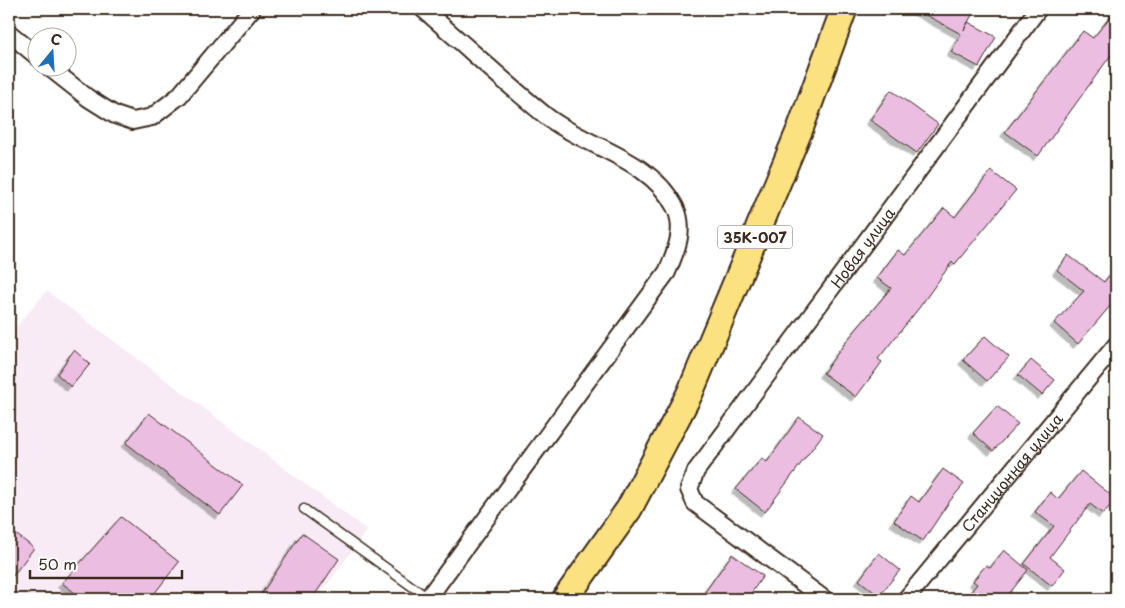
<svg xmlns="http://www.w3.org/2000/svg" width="1125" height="608" font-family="'Playpen Sans',sans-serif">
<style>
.built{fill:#f9ebf6}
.building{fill:#ebbde0;stroke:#3b2a1e;filter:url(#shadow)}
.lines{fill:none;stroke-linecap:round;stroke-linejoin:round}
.service-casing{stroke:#3b2a1e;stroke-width:11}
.minor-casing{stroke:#3b2a1e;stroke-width:20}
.primary-casing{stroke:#3b2a1e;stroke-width:29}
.service{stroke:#fff;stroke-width:8}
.minor{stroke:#fff;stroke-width:16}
.primary{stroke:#fbe180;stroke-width:25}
.labels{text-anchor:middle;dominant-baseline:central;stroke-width:4;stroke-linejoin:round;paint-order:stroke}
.shield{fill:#fff;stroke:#766a62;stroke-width:1}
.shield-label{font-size:14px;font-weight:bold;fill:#3b2a1e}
.street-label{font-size:15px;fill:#3b2a1e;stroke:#fff}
</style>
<defs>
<filter id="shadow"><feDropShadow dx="-4.5" dy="4.5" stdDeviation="0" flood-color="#0004"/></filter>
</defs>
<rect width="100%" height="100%" fill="#fff"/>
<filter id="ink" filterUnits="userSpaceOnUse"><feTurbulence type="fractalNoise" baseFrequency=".02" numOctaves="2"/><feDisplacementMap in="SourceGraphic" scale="10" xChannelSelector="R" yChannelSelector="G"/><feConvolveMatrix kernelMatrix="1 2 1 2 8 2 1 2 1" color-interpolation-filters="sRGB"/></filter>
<g filter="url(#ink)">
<path class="built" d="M47 291 367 530 317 599H9V335Z"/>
<path class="building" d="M915 9H975L964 30 968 22 996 37 979 67 951 52 961 34Z
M1116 10V48L1038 156 1005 132 1083 31 1093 38Z
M891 90 938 124 917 153 870 120Z
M991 171 1016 190 955 264 952 262 919 308 878 359 882 362 856 397 823 373 849 338 891 288 877 278 898 250 905 255 944 208 955 217Z
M1068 255 1104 282 1116 267V299L1078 344 1054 323 1084 291 1057 270Z
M985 336 1009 357 987 381 963 360Z
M74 350 90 364 71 387 57 374Z
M1031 360 1055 380 1042 395 1018 375Z
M997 406 1018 424 993 451 973 433Z
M149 413 243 485 220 515 126 443Z
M799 417 823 434 765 512 736 489 762 458 767 462Z
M943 469 964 484 949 502 923 541 894 521 911 496 919 502Z
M1081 471 1116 499 1103 514 1090 504 1050 557 1065 569 1052 586 1024 564 1054 526 1035 512 1050 492 1058 499Z
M121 517 179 562 150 599H83L62 583Z
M9 529 34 548 9 581Z
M302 533 339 559 312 599H270L262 593Z
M1004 550 1028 570 1005 599H965L977 584 973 581 986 565 990 568Z
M879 553 900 570 879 596 859 580Z
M732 554 763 576 747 599H700Z"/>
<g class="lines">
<g class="service-casing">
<path id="service" d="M304 509 428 598"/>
</g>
<g class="minor-casing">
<g id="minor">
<path d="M423 9C464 44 504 82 546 116 587 148 650 158 675 207 686 229 676 251 667 272L428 598 430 599"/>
<path d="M9 33 38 57"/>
<path d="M50 68 88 98 115 115 133 121 152 117 179 96 252 9"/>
<path id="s1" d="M824 599 695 503 689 489 696 471 1038 9"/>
<path id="s2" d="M906 599 1116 345"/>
</g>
</g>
<g class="primary-casing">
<path id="primary" d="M565 599 629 509 690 393 800 129 844 9"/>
</g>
<use href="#service" class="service"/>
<use href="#minor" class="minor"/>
<use href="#primary" class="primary"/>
</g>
</g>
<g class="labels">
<rect class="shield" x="717.5" y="225.5" width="75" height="23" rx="4"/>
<g class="shield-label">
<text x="755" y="237">35К-007</text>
</g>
<g class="street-label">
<text stroke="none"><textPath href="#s1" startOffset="474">Новая улица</textPath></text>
<text stroke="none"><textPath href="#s2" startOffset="165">Станционная улица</textPath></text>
</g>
</g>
<rect width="1125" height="608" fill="none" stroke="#fff" stroke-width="30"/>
<rect x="15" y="15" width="1095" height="578" fill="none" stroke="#3b2a1e" stroke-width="2" filter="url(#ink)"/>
<g transform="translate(52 52) rotate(18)"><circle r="24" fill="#ffffff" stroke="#b1aaa5"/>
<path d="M0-4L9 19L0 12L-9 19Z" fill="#1f6fb2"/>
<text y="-8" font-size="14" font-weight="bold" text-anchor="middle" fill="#3b2a1e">С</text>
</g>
<path d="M30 570v8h152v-8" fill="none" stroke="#3b2a1e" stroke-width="2.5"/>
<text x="38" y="570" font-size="15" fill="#3b2a1e" stroke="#ffffff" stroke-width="4" paint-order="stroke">50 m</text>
</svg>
